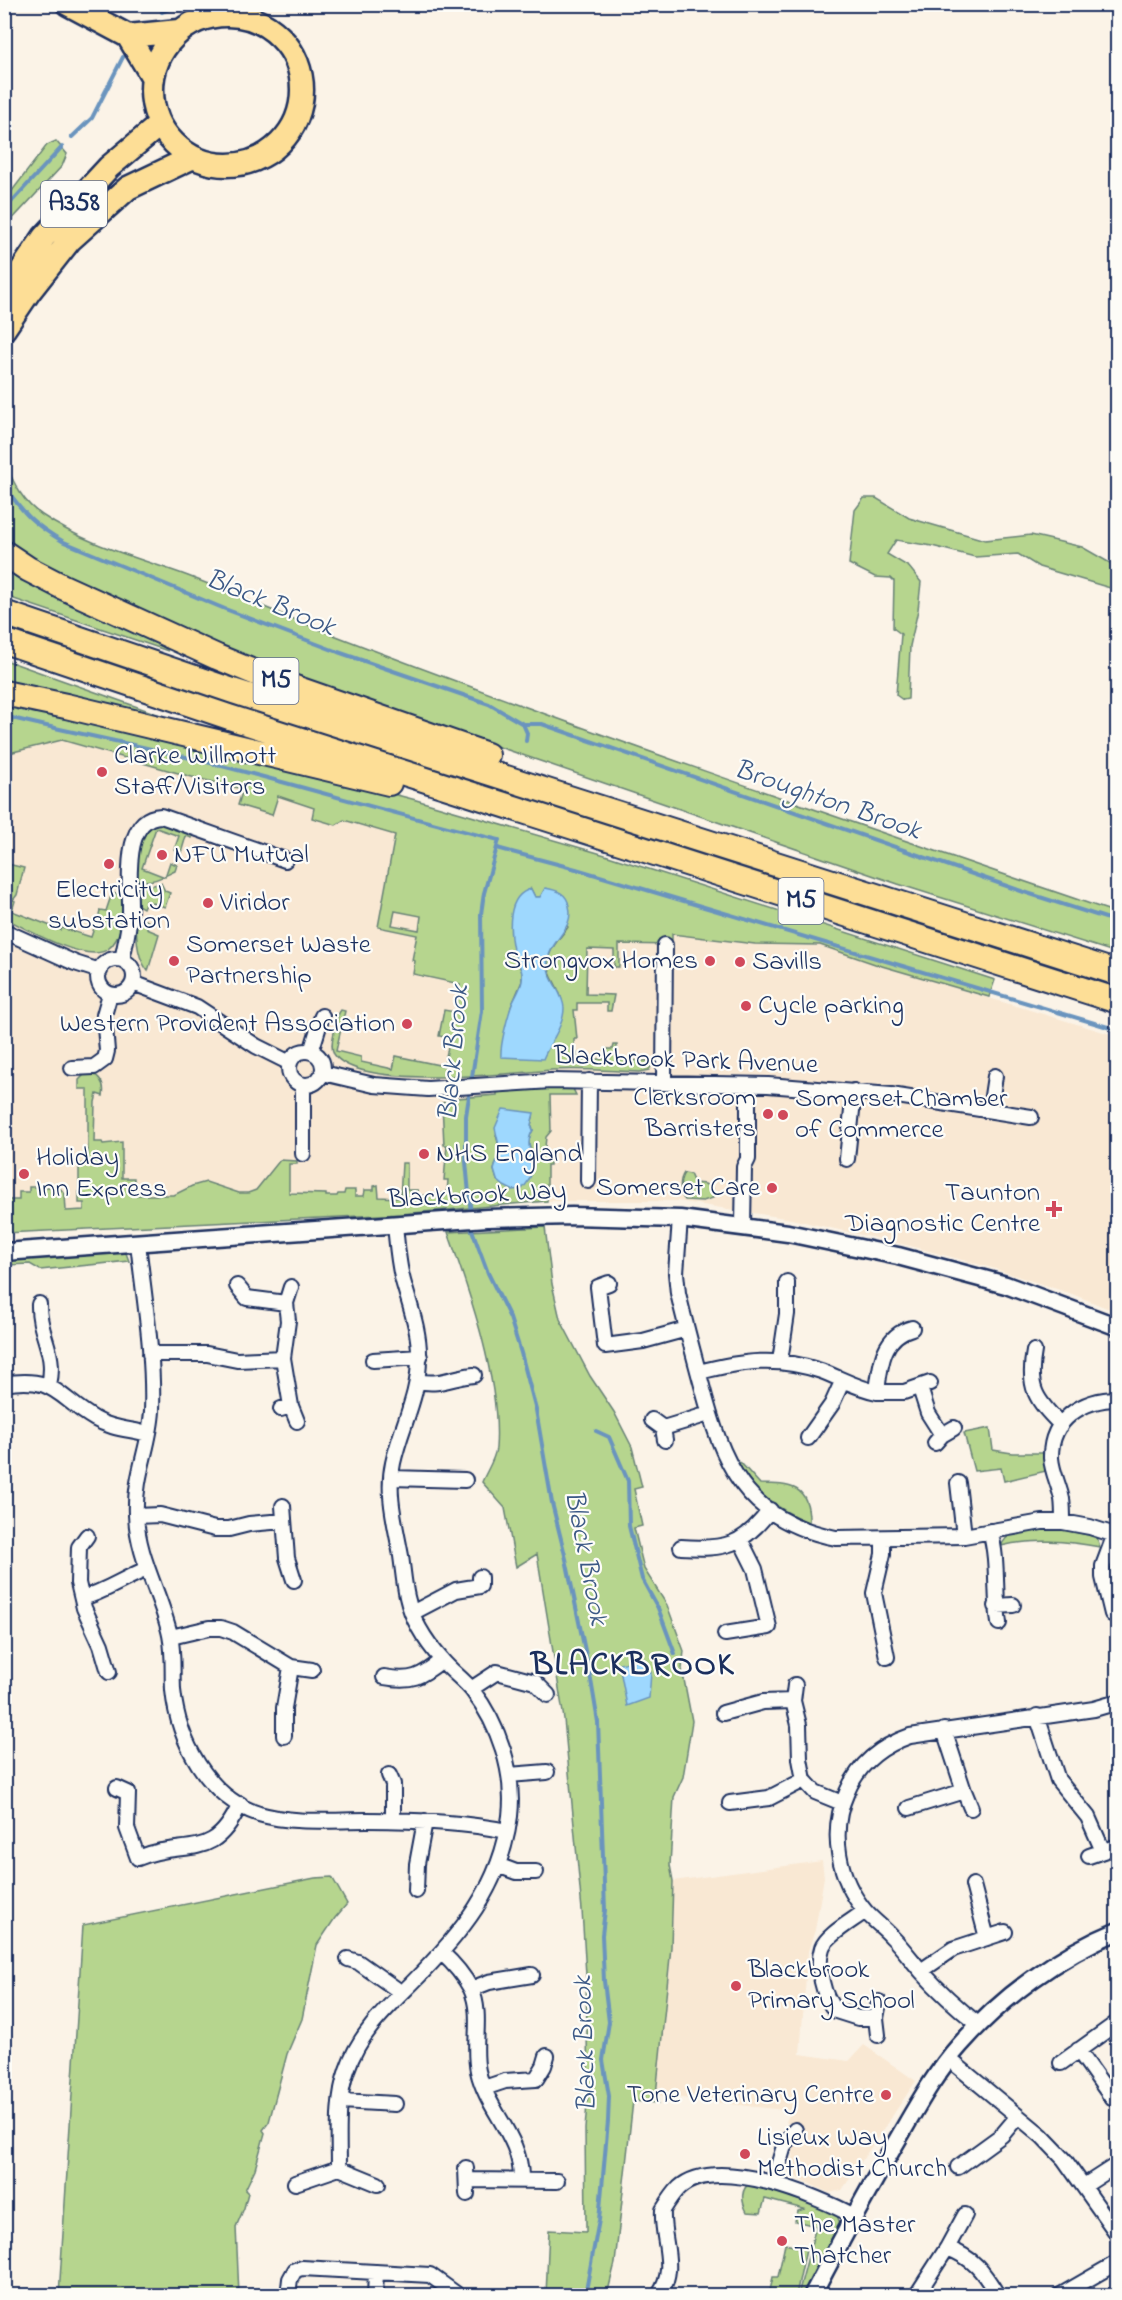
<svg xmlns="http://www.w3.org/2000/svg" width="1122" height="2300" font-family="'Indie Flower',sans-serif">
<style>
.built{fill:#f9e8d3}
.green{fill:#b6d58e;stroke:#688276;stroke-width:1.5;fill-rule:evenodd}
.water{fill:#9ed8fe;stroke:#6a94be;stroke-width:1.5}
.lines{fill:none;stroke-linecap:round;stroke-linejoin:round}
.stream{stroke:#6a94be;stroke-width:4}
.minor-casing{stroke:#1b2f5e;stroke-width:18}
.tertiary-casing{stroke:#1b2f5e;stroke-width:21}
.trunk-casing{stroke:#1b2f5e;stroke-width:27}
.motorway-casing{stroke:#1b2f5e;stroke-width:28}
.minor{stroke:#fdfcf7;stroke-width:14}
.tertiary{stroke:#fdfcf7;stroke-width:16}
.trunk{stroke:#fdde96;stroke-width:22}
.motorway{stroke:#fdde96;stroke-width:24}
.poi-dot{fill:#d1495b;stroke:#fdfcf7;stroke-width:2}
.labels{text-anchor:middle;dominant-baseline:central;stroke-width:4.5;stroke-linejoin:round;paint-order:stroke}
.shield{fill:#fdfcf7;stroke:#5f6c8c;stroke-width:1.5}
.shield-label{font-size:26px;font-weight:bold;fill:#1b2f5e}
.poi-label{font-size:27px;fill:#1b2f5e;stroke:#fdfcf7;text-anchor:start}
.street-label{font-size:27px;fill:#1b2f5e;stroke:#fdfcf7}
.water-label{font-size:28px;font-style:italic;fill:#3c5986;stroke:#fdfcf7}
.district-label{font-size:33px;font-weight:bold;letter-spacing:1.5px;fill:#1b2f5e;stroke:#fdfcf7}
</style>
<rect width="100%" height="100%" fill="#fbf3e7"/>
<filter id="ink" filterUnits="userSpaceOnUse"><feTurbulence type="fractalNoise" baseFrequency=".0167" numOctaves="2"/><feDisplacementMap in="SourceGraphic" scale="12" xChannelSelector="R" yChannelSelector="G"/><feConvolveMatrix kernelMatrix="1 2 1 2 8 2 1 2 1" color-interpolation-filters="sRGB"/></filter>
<g filter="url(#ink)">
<path class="built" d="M62 740 192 777 278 796 315 808 336 825 344 820 406 838 630 929 755 944 820 945 875 964 1117 1036V1312L1072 1294 992 1268 910 1246 791 1219 677 1201H547L401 1214 5 1233V754Z
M822 1861 824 1877 815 1930 808 1951 800 2054 849 2061 864 2045 916 2081 842 2190 829 2193 789 2174 788 2166 794 2155 788 2146 798 2130 786 2122 791 2111 656 2095 671 1947 673 1881Z"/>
<path class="green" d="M56 141 67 154 62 166 5 227V200L47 145Z
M4 461C14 483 22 502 42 515 86 545 139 558 188 576 232 593 275 612 318 629 582 731 850 822 1117 913V953L898 884 243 659 21 555 5 540Z
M864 498H876L909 518 985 540 1031 535 1082 547 1117 567V590L1039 567 1018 554 975 557 932 546 896 540 887 554 909 567 921 582 918 610 910 646 908 699 903 700 896 695 901 634 893 628 894 581 891 578 875 577 849 564 855 510Z
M4 569C35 589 68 603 101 617 124 627 149 634 168 651L5 596Z
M5 660 163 716 142 713 113 704 5 682Z
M5 705 283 765 416 800 605 855 995 980 989 997 875 964 820 945 755 944 672 934V945L619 944V967H614V950L587 949 586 994 614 995 611 1011H607V1003H577V1010H574L577 1039H574V1052H577V1059H607V1049H613L614 1045H617V1060L654 1061 649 1070 639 1072C610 1071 581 1068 552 1070 511 1073 358 1091 334 1054 330 1046 333 1039 334 1032 336 1024 336 1016 341 1010L345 1011 336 1051 361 1057V1062L393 1069 396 1056 444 1066 450 1038 439 1036 444 1010 455 1012 460 984 413 974 415 961 412 960 417 935 378 927 395 835 344 820 336 825 312 818 314 808 278 796 272 815 238 805 243 789 192 777 62 740 5 754ZM531 889 535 897H541L568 927C561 937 550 948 548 960 547 968 551 976 555 983 569 1008 563 1021 549 1045L508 1022 511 1007 522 981V972L513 951ZM395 911 421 916 419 930 392 925Z
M158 822 193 833 192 838 186 836 181 853 174 850 179 836 156 828 142 868 165 877 170 862 177 865 175 871C158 879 153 883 134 880L137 854 144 832 145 829Z
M8 864 24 868 17 895 13 900 15 901 12 911 61 930 62 928 91 937 94 928H96L100 910 106 911 112 893 120 895C126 904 123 916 121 926 119 935 115 944 108 949 88 965 24 928 5 918L4 872 10 871Z
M161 883 165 891 170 893 165 907 146 901 143 908 136 904 134 888 137 885 150 886Z
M146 920 149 922 147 929 159 934 148 971C137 958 137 941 136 924L137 922Z
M91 1073C101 1077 105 1085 103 1096L97 1094 95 1102 94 1142H102L103 1144 122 1142V1178H134V1195H174L192 1186 206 1182 239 1193H248L256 1190 280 1160 297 1161V1164H289V1193L326 1194V1196H337L338 1194H344L345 1190H355V1196H364L365 1190H374V1186L378 1185 379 1197 400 1198 402 1163H407V1190H418V1196L447 1193 448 1180H444L447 1145H444L442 1103 457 1098 497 1095V1092L566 1087 573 1089 576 1095H550L551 1131 546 1137 545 1147 550 1157V1165H547V1201L401 1214 5 1233V1200H19V1192H29V1187H59L65 1194 66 1211 84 1210V1203H79V1164L88 1163V1089H79V1080L85 1074ZM533 1117 531 1125 533 1130C527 1140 528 1145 533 1156L497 1180 494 1170 500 1150 496 1135Z
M684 1173 690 1174 694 1183 705 1184 713 1189V1198L703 1201 685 1200C679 1194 679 1180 684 1173Z
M545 1227 552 1284 560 1319 590 1376 614 1412 632 1447 642 1487 634 1489 642 1526 634 1528 644 1569 667 1605 684 1651 682 1669 692 1721 683 1777 674 1797 670 1865 673 1881 671 1947 656 2095 658 2103 633 2101 615 2263 607 2295H546L549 2230 586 2232V2226L585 2129 588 2091 586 1975 582 1910 564 1719 537 1554 516 1567 505 1508 482 1482C486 1472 495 1459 496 1448 501 1382 470 1294 448 1232Z
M117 1252 126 1253 129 1261 40 1270 30 1264 5 1265 4 1260Z
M990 1428 993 1450 1012 1453H1045L1046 1471 1004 1481 1001 1468 974 1471 964 1433Z
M737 1462 741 1463 760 1484C791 1484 810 1485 809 1523 774 1507 757 1494 734 1463Z
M1042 1528 1066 1530 1097 1537 1100 1547C1067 1541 1035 1538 1001 1546 1009 1529 1025 1531 1042 1528Z
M332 1877 347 1904 335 1918 317 1945 302 2019 287 2054 269 2122 263 2130 265 2133 255 2169 245 2190 248 2193 244 2208 236 2227 239 2295H59L83 1925 315 1878Z
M752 2182 836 2212 840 2224 802 2295H798L816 2226 795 2221 798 2211 804 2209 765 2199 761 2213 747 2212C741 2201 740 2188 752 2182Z
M785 2244 806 2249 796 2295H769L773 2277H778Z"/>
<path class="water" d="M545 888C557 890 567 893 569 906 575 929 551 939 548 960 545 977 563 991 564 1008 564 1026 549 1044 543 1059L501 1057C500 1045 507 1019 511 1007 514 998 520 991 522 981 524 969 516 961 513 950 509 931 506 895 531 889L535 897H540Z
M503 1109 534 1113 531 1125 533 1130C520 1151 545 1165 522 1189L512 1190 504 1186 497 1180 494 1170 500 1150 495 1128Z
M644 1659 651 1673 649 1698 627 1706 619 1664Z"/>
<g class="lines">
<path class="stream" d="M162 12 181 4
M72 137 92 118 123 57
M4 210 62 147
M4 486C25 515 33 524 64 542L225 609 338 652 489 704 523 724 527 733 526 741
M4 716C75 734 147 746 218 765 312 789 405 817 499 840L484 893 481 914 482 1011 466 1116V1162L471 1215
M523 724H542L1024 892 1118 922
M497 848 576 869 1118 1030
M472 1223V1230L488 1273 510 1318 521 1353 536 1410 552 1503 566 1559 591 1680 598 1722 605 1910 602 1935 604 1981 609 2022 603 2060 609 2096 608 2121 599 2220 585 2296
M596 1431 609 1437 628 1481 629 1526 642 1579 658 1608 675 1654"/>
<g class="minor-casing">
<path id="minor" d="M4 931 75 963 100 971
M98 977a18 18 0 1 1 36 0a18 18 0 1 1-36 0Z
M122 960C125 945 129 929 130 913 131 887 121 817 161 816L285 860
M133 983 197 1007 256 1046 290 1063
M289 1068a17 17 0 1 1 34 0a17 17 0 1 1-34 0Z
M311 1052 322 1016
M72 1068 94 1067 105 1059 107 1051 104 1015 110 994
M323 1073 374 1085 428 1089 551 1081 768 1085 891 1095 1031 1117
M664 1082 665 945
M303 1085V1154
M990 1109 995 1076
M847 1159 854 1091
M588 1181 589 1081
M680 1219 676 1273 678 1293C685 1323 693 1352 701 1382 722 1463 744 1520 836 1538L964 1536 1042 1522H1063L1090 1527 1118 1536
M743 1226 744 1167 748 1159V1085
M138 1243C144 1298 154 1355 152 1411 150 1446 134 1476 136 1514 137 1557 161 1594 170 1635 174 1654 172 1671 173 1690 178 1740 207 1797 259 1814 293 1824 332 1820 367 1820 414 1820 462 1822 507 1831
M609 1283 598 1287 605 1346 643 1341 687 1329
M237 1286 247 1298 286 1303 288 1321 283 1358 291 1406 281 1409
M286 1303 291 1287
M39 1304C38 1335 57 1351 49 1385
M1034 1351C1027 1388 1036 1400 1061 1425
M150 1354H207L237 1360 283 1358
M373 1360 420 1357
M780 1361 787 1314V1282
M699 1372C742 1361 778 1356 821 1371 840 1378 856 1388 877 1392 880 1366 882 1336 912 1328
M417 1381C442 1386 451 1377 474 1375
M4 1384C55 1375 57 1397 95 1419 112 1429 130 1429 148 1434
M920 1388 928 1413 942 1435
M877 1392H904L930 1383
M291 1406 297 1421
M652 1420 663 1428 665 1440
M663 1428 709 1414
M808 1438 832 1404 842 1382
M935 1443 942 1435 954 1428
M391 1478 465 1480
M958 1483 964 1536
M283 1506 287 1558 294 1580
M136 1516 160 1515 215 1529H229L249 1524 283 1521
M1063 1522C1063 1515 1063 1506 1062 1499 1059 1485 1052 1472 1051 1458 1050 1419 1083 1399 1118 1399
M990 1531C999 1562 994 1592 999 1623
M87 1536 79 1547 78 1583 84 1608 101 1645 109 1672
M883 1538V1554L874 1593 887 1657
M681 1547C725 1550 743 1546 770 1510
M82 1598C105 1592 124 1578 147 1569
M996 1606 1013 1605
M412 1613 456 1590 480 1586V1577
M1112 1614 1103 1577V1566L1115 1534
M725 1634 769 1627 755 1569 741 1541
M171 1637 209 1628H221L233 1632 291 1667 312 1670
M384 1677C412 1682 421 1677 442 1660
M471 1689 497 1672 535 1682 548 1695
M793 1701 795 1685
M723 1713 763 1702 793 1701 799 1725 800 1759 804 1780 815 1792 842 1803
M1037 1716 1058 1780 1088 1817 1103 1851
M284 1736V1708L291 1667
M389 1775 393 1784V1820
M509 1775 547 1772
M117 1788 128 1793 127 1828 138 1858C186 1838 213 1864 240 1804
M964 1791 971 1808
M730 1803 769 1798 804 1780
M909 1808 964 1791 944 1730
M1089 1856 1118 1846
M500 1866 516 1872H536
M973 1885 987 1938
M416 1891 417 1864 425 1821
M865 1911C854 1920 826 1935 822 1948 816 1966 823 1998 836 2011L858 2018H876
M442 1953C452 1962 464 1976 471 1989 483 2015 472 2044 478 2071 487 2111 522 2137 521 2180
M348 1959 358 1962 402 1993
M921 1971 953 1949 1005 1932
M471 1989 489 1982 532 1975
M979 2025C959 2009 939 1991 922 1972 912 1961 903 1948 892 1937 884 1928 874 1921 866 1912 838 1879 829 1832 847 1792 859 1763 881 1746 910 1736L1094 1709 1118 1702
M878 2035 876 2018 879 2002
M1078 2050 1112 2098
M949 2059 1042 2136 1064 2159 1118 2235
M1061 2063 1118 2022
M484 2088 505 2081 536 2079 544 2066 547 2056
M341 2101 395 2104
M958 2167 1002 2135 1018 2116
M339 2168C339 2136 336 2101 347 2070 359 2034 386 2009 412 1983 460 1935 501 1887 510 1816 515 1772 499 1725 472 1690 463 1679 451 1671 442 1660 427 1643 412 1620 407 1597 404 1584 403 1570 401 1556 396 1527 386 1493 393 1463 401 1426 419 1397 419 1358 420 1332 410 1306 403 1281 398 1263 397 1244 395 1225
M466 2168 467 2194
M467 2180 557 2181
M295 2183 339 2168 378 2184
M773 2183 784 2146 795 2130
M1084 2186 1118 2164
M947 2248 965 2215
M288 2296 290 2279 295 2270 302 2268 430 2275 459 2296
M375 2296 376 2272
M658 2296C679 2268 661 2241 663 2210 668 2202 673 2194 679 2188 717 2154 817 2196 854 2216
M916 2296 947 2248C974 2258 983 2271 998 2296
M1059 2296 1118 2262"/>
</g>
<g class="tertiary-casing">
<path id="tertiary" d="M4 1252 487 1218 572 1216 680 1219 788 1233 898 1256 1006 1285 1118 1327
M812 2296C839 2244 866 2194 895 2144 915 2110 934 2074 960 2045 1002 1997 1059 1955 1118 1931"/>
</g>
<g class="trunk-casing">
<path id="trunk" d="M68 4 128 36 152 76
M152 90a75 75 0 1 1 150 0a75 75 0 1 1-150 0Z
M128 36 179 31
M4 296 44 237 109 167 159 125
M4 329 29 292 70 240 128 188 191 158"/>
</g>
<g class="motorway-casing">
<path id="motorway" d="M4 553 28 569 63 587 217 657 278 682 487 755
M4 613 233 691 1118 973
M4 641 229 717 1118 1001
M4 693 66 706 389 783"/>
</g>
<use href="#minor" class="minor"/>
<use href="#tertiary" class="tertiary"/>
<use href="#trunk" class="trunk"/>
<use href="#motorway" class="motorway"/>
</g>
</g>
<g class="poi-dot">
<circle cx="102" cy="772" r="6"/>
<circle cx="162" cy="855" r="6"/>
<circle cx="109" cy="864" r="6"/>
<circle cx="208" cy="903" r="6"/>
<circle cx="174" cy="961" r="6"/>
<circle cx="710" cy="961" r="6"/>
<circle cx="740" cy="962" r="6"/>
<circle cx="746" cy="1006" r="6"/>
<circle cx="407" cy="1024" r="6"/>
<circle cx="768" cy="1114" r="6"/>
<circle cx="783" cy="1115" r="6"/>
<circle cx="424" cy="1154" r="6"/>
<circle cx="24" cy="1174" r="6"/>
<circle cx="772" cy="1188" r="6"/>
<path d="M1051 1200h6v6h6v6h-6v6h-6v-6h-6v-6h6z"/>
<circle cx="736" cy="1986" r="6"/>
<circle cx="886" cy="2095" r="6"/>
<circle cx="745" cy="2154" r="6"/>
<circle cx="782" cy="2241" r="6"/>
</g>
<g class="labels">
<g class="shield">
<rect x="41" y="181" width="66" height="46" rx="4.5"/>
<rect x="253.5" y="658" width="45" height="46" rx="4.5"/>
<rect x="778.5" y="878" width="45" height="46" rx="4.5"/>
</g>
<g class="shield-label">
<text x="74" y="204">A358</text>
<text x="276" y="681">M5</text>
<text x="801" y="901">M5</text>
</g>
<g class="poi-label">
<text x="114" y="756">Clarke Willmott<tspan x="114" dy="31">Staff/Visitors</tspan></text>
<text x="174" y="855">NFU Mutual</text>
<text x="109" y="890" text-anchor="middle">Electricity<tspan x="109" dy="31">substation</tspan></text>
<text x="220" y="903">Viridor</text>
<text x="186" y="945">Somerset Waste<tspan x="186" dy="31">Partnership</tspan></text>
<text x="698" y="961" text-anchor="end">Strongvox Homes</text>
<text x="752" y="962">Savills</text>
<text x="758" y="1006">Cycle parking</text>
<text x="395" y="1024" text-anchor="end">Western Provident Association</text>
<text x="756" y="1098" text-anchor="end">Clerksroom<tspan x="756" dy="31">Barristers</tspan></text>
<text x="795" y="1099">Somerset Chamber<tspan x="795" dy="31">of Commerce</tspan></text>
<text x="436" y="1154">NHS England</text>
<text x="36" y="1158">Holiday<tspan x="36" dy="31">Inn Express</tspan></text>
<text x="760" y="1188" text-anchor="end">Somerset Care</text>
<text x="1040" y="1193" text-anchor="end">Taunton<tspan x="1040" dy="31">Diagnostic Centre</tspan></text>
<text x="748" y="1970">Blackbrook<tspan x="748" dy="31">Primary School</tspan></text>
<text x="874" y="2095" text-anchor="end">Tone Veterinary Centre</text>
<text x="757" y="2138">Lisieux Way<tspan x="757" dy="31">Methodist Church</tspan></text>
<text x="794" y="2225">The Master<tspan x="794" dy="31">Thatcher</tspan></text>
</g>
<g class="street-label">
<text transform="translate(686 1061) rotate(2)">Blackbrook Park Avenue</text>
<text transform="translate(477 1196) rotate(-3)">Blackbrook Way</text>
</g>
<g class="water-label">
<text transform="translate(270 604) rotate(22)">Black Brook</text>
<text transform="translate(827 801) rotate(19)">Broughton Brook</text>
<text transform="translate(455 1053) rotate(-85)">Black Brook</text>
<text transform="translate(585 1558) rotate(79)">Black Brook</text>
<text transform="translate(586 2044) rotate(-92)">Black Brook</text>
</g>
<g class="district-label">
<text x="633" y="1666">BLACKBROOK</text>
</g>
</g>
<rect width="1122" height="2300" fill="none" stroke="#fdfcf7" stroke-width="24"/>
<rect x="12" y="12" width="1098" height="2276" fill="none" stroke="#1b2f5e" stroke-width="2" filter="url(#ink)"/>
</svg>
